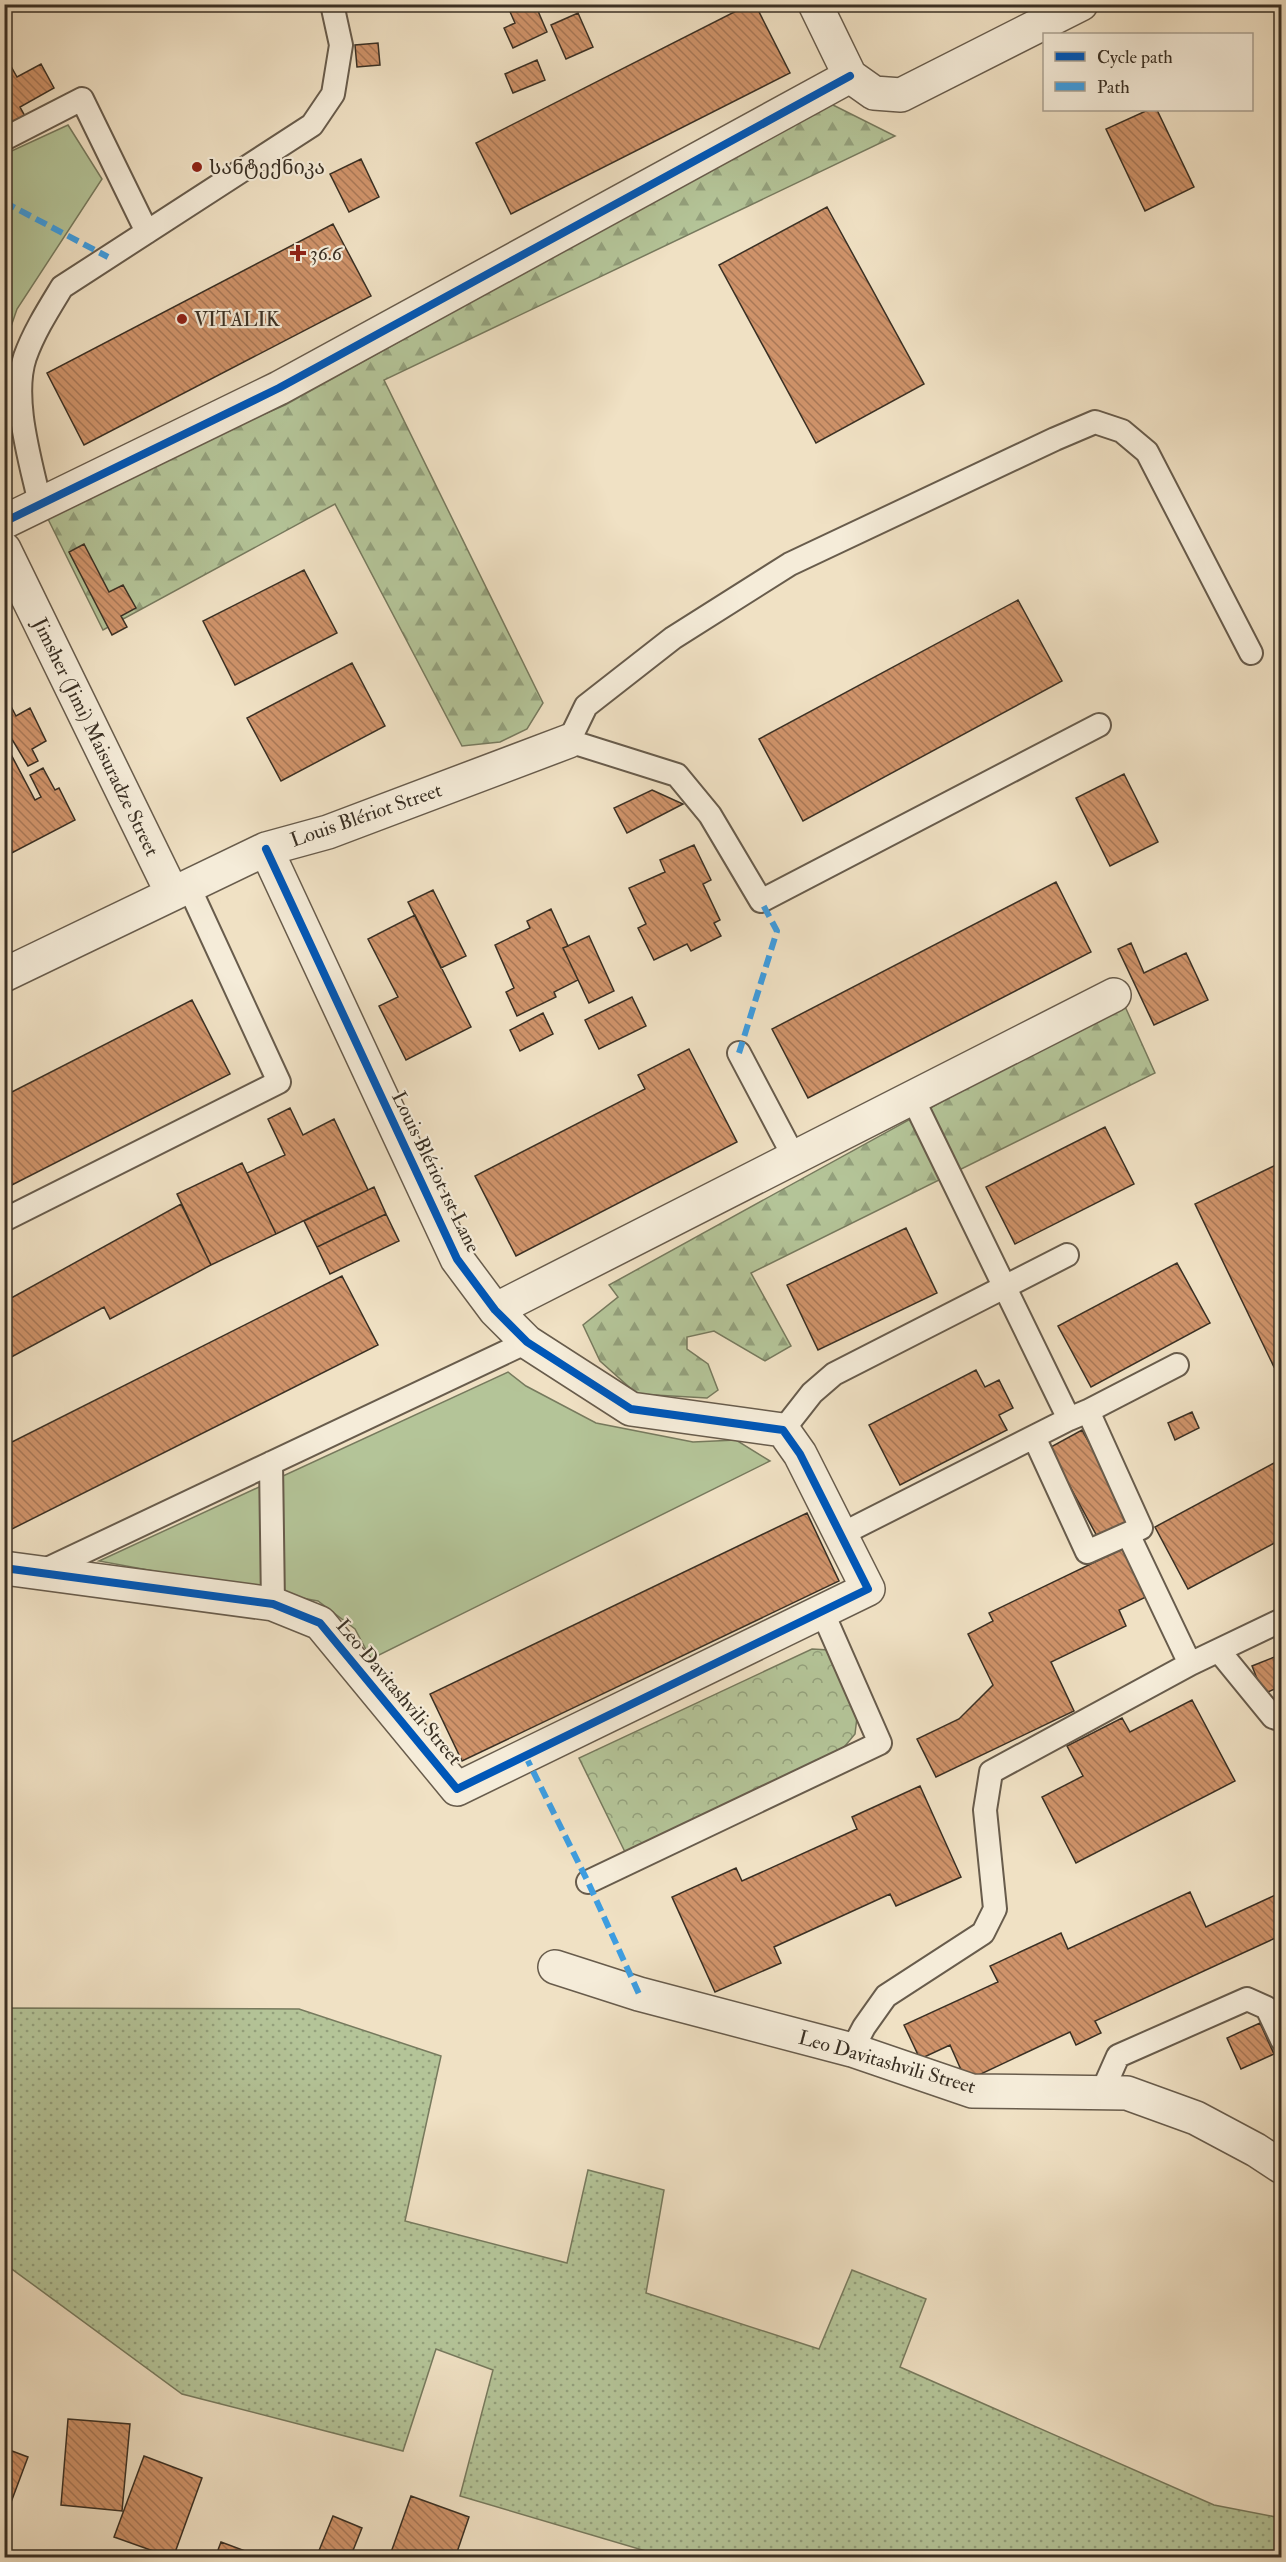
<svg xmlns="http://www.w3.org/2000/svg" width="1286" height="2562" font-family="'IM FELL Double Pica','Noto Serif Georgian',serif">
<style>
.grass{fill:#b4c498;stroke:#777a5e;stroke-width:1.5}
.forest{fill:url(#forest-firs);stroke:#777a5e;stroke-width:1.5}
.park{fill:url(#park-crowns);stroke:#777a5e;stroke-width:1.5}
.garden{fill:url(#garden-dots);stroke:#777a5e;stroke-width:1.5}
.building{fill:url(#building-back-hatch);stroke:#3a3024;stroke-width:1.5}
.lines{fill:none;stroke-linecap:round;stroke-linejoin:round}
.lane-casing{stroke:#685c4c;stroke-width:26}
.street-casing{stroke:#685c4c;stroke-width:36}
.lane{stroke:#f5ecd9;stroke-width:22}
.street{stroke:#f5ecd9;stroke-width:33}
.quiet{stroke:#3e9de0;stroke-width:6;stroke-dasharray:12 6;stroke-linecap:butt}
.cycleway-casing{stroke:#f5ecd9;stroke-width:11}
.cycleway{stroke:#0057b8;stroke-width:8}
.poi-dot{fill:#8f2418;stroke:#f5ecd9;stroke-width:2}
.labels{text-anchor:middle;dominant-baseline:central;stroke-width:4.5;stroke-linejoin:round;paint-order:stroke}
.poi-label{font-size:20px;fill:#3a3024;stroke:#f5ecd9;text-anchor:start}
.street-label{font-size:20px;fill:#3a3024;stroke:#f5ecd9}
</style>
<defs>
<pattern id="forest-firs" width="22" height="20" patternUnits="userSpaceOnUse" patternTransform="scale(1.5)"><rect width="22" height="20" fill="#b4c498"/><path d="M5 1l3.5 6h-7zM16 11l3.5 6h-7z" fill="#93a07c"/></pattern>
<pattern id="park-crowns" width="20" height="18" patternUnits="userSpaceOnUse" patternTransform="scale(1.5)"><rect width="20" height="18" fill="#b4c498"/><path d="M2 6a3 3 0 1 1 6 0M12 15a3 3 0 1 1 6 0" fill="none" stroke="#93a07c"/></pattern>
<pattern id="garden-dots" width="8" height="8" patternUnits="userSpaceOnUse" patternTransform="scale(1.5)"><rect width="8" height="8" fill="#b4c498"/><path d="M2 2h.1M6 6h.1" fill="none" stroke="#93a07c" stroke-width="1.8" stroke-linecap="round"/></pattern>
<pattern id="building-back-hatch" width="6" height="6" patternUnits="userSpaceOnUse" patternTransform="scale(1.5)"><rect width="6" height="6" fill="#cf936a"/><path d="M-1 5l2 2M0 0l6 6M5-1l2 2" fill="none" stroke="#a97857"/></pattern>
</defs>
<rect width="100%" height="100%" fill="#f0e1c4"/>
<filter id="stains"><feTurbulence type="fractalNoise" baseFrequency=".00333" numOctaves="4"/><feColorMatrix values="0 0 0 0 .2 0 0 0 0 .09 0 0 0 0 .02 0 0 0 .5 -.17"/></filter>
<radialGradient id="worn" r=".72"><stop offset=".6" stop-color="#630" stop-opacity="0"/><stop offset="1" stop-color="#630" stop-opacity=".3"/></radialGradient>
<path class="grass" d="M68 125 102 179 17 309 5 344V154Z
M508 1372 526 1386 596 1423 693 1442 736 1440 770 1461 371 1659 355 1629 318 1601 99 1561Z"/>
<path class="forest" d="M829 103 895 136 384 380 543 703 527 729 500 742 462 746 335 504 103 630 43 509 285 405Z
M1123 1002 1155 1073 751 1273 791 1346 765 1361 714 1331 687 1337V1349L708 1364 718 1390 707 1398 637 1394 600 1361 583 1325 618 1297 609 1285Z"/>
<path class="park" d="M812 1649 829 1650 857 1717 855 1734 840 1752 627 1856 579 1758Z"/>
<path class="garden" d="M5 2008 299 2009 441 2056 405 2221 567 2263 588 2170 664 2190 646 2293 819 2349 852 2270 926 2299 900 2367 1214 2505 1281 2518V2557H666L460 2496 493 2370 436 2349 403 2451 182 2394 5 2264Z"/>
<path class="building" d="M535 4 547 32 513 48 504 28 515 23 507 5Z
M750 4H755L790 73 511 214 476 143Z
M578 13 593 47 566 59 551 25Z
M378 43 380 65 357 67 355 45Z
M4 54 17 77 41 64 54 88 20 107 26 118 4 129Z
M537 60 545 80 513 93 505 74Z
M1148 110H1157L1194 187 1145 211 1106 129Z
M361 159 379 197 349 212 330 174Z
M827 207 924 384 816 443 719 265Z
M333 224 371 296 84 445 47 373Z
M84 544 109 592 123 585 136 608 121 616 127 627 112 635 69 552Z
M304 570 337 633 235 685 203 621Z
M1018 600 1062 681 803 821 759 739Z
M352 663 385 726 281 781 247 718Z
M6 697 16 716 30 708 46 741 32 749 38 761 28 766 4 726Z
M4 741 35 800 41 797 30 775 43 768 55 790 59 788 75 820 4 857Z
M1124 774 1158 842 1110 866 1076 798Z
M652 790 683 804 627 833 614 808Z
M694 845 711 880 703 884 720 920 714 923 721 936 691 951 687 944 654 960 638 928 646 924 629 888 665 872 660 860Z
M1056 882 1091 952 808 1098 772 1029Z
M433 890 466 956 441 968 408 902Z
M551 909 568 946 563 948 578 980 554 992 556 997 517 1016 506 992 514 988 495 945 530 928 527 921Z
M415 915 471 1027 406 1060 379 1006 398 997 368 939Z
M589 936 614 991 589 1003 563 948Z
M1131 943 1144 973 1186 953 1208 1000 1154 1025 1118 949Z
M632 997 646 1026 599 1049 585 1020Z
M192 1000 230 1074 4 1189V1096Z
M543 1013 553 1034 520 1051 510 1030Z
M689 1049 737 1142 516 1256 475 1176 645 1089 638 1075Z
M290 1108 303 1135 334 1119 368 1190 276 1234 247 1173 285 1155 268 1119Z
M1105 1127 1134 1184 1015 1244 986 1187Z
M1282 1162V1364L1274 1367 1195 1204Z
M242 1163 276 1234 211 1265 177 1194Z
M374 1187 386 1214 317 1247 304 1221Z
M181 1204 211 1265 110 1319 104 1307 4 1361V1302Z
M386 1214 399 1241 330 1274 317 1247Z
M906 1228 937 1293 818 1350 787 1285Z
M1177 1263 1210 1323 1091 1387 1058 1326Z
M342 1276 378 1345 4 1533V1446Z
M976 1370 985 1387 999 1380 1013 1408 999 1415 1007 1430 900 1485 869 1425Z
M1192 1412 1199 1428 1175 1440 1168 1423Z
M1082 1430 1131 1519 1098 1538 1049 1448Z
M1274 1463 1282 1477V1539L1188 1589 1155 1527Z
M807 1513 839 1581 462 1761 430 1694Z
M1126 1547 1150 1595 1119 1610 1126 1626 1051 1662 1074 1711 936 1777 917 1739 959 1719 993 1685 968 1634 993 1621 989 1613Z
M1282 1654V1686L1263 1694 1252 1666Z
M1192 1700 1235 1781 1076 1863 1042 1797 1083 1776 1067 1746 1122 1718 1130 1732Z
M920 1786 961 1877 896 1906 890 1894 774 1947 781 1963 715 1992 672 1897 736 1868 742 1881 857 1829 852 1817Z
M1190 1892 1206 1927 1282 1892V1935L1095 2021 1101 2033 1076 2045 1070 2032 966 2081 950 2045 920 2059 904 2025 998 1982 990 1966 1061 1933 1068 1949Z
M1260 2023 1274 2054 1241 2069 1227 2038Z
M68 2419 130 2424 122 2511 61 2505Z
M4 2448 28 2457 4 2521Z
M144 2456 202 2478 173 2558 114 2537Z
M411 2496 469 2517 455 2558H389Z
M333 2516 362 2528 350 2558H316Z
M221 2542 264 2558H215Z"/>
<g class="lines">
<g class="lane-casing">
<path id="lane" d="M4 139 82 99 147 232
M40 504C31 462 11 399 25 357 34 332 48 310 62 287L312 125 333 94 341 45 332 4
M1099 725 761 901 710 815 677 775 569 741 586 706 673 638 790 564 1055 439 1095 422 1122 431 1147 452 1251 653
M739 1053 794 1157
M4 1220 279 1082 188 885
M1088 1411 1177 1365
M783 1430 812 1393 834 1374 1067 1255
M1034 1437 1087 1552 1141 1528 1088 1411 1069 1419
M271 1463 273 1604
M842 1534 1069 1419 912 1097
M1128 1534 1190 1664
M41 1572 527 1342
M1219 1651 1273 1717 1282 1720
M588 1882 880 1743 822 1611
M852 2050 864 2027 886 1996 983 1933 995 1909 985 1810 991 1772 1190 1664 1282 1620
M1102 2092 1118 2056 1247 1999 1267 2008 1282 2040"/>
</g>
<g class="street-casing">
<path id="street" d="M815 4 850 76 874 93 901 95 1081 4
M4 522 279 388 850 76
M4 549 172 893
M4 975 266 849 328 832 569 741
M495 1310 1114 995
M4 1568 273 1604 320 1623 457 1789 868 1589 800 1454 783 1430 631 1409 527 1342 495 1310 457 1259 266 849
M555 1967 639 1994 852 2050 972 2091 1127 2093 1196 2118 1256 2150 1282 2167"/>
</g>
<use href="#lane" class="lane"/>
<use href="#street" class="street"/>
<path class="quiet" d="M4 202 108 257
M739 1053 777 931 761 901
M525 1755 588 1882 639 1994"/>
<g class="cycleway-casing">
<path id="cycleway" d="M4 522 279 388 850 76
M4 1568 273 1604 320 1623 457 1789 868 1589 800 1454 783 1430 631 1409 527 1342 495 1310 457 1259 266 849"/>
</g>
<use href="#cycleway" class="cycleway"/>
</g>
<g class="poi-dot">
<circle cx="197" cy="167" r="6"/>
<path d="M295 244h6v6h6v6h-6v6h-6v-6h-6v-6h6z"/>
<circle cx="182" cy="319" r="6"/>
</g>
<g class="labels">
<g class="poi-label">
<text x="209" y="167">სანტექნიკა</text>
<text x="310" y="253">36.6</text>
<text x="194" y="319">VITALIK</text>
</g>
<g class="street-label">
<text transform="translate(96 737) rotate(64)">Jimsher (Jimi) Maisuradze Street</text>
<text transform="translate(366 815) rotate(-19)">Louis Blériot Street</text>
<text transform="translate(436 1172) rotate(64)">Louis Blériot 1st Lane</text>
<text transform="translate(399 1692) rotate(50)">Leo Davitashvili Street</text>
<text transform="translate(887 2062) rotate(16)">Leo Davitashvili Street</text>
</g>
</g>
<rect width="1286" height="2562" fill="none" stroke="#f0e1c4" stroke-width="24"/>
<rect x="6" y="6" width="1274" height="2550" fill="none" stroke="#3a3024" stroke-width="3"/>
<rect x="12" y="12" width="1262" height="2538" fill="none" stroke="#3a3024" stroke-width="1.5"/>
<rect x="1043" y="33" width="210" height="78" fill="#f5ecd9" stroke="#aaa191" stroke-width="1.5"/>
<rect x="1055" y="52" width="30" height="9" fill="#0057b8" stroke="#aaa191" stroke-width="1.5"/>
<text x="1097" y="63" font-size="18" fill="#3a3024">Cycle path</text>
<rect x="1055" y="82" width="30" height="9" fill="#3e9de0" stroke="#aaa191" stroke-width="1.5"/>
<text x="1097" y="93" font-size="18" fill="#3a3024">Path</text>
<rect width="100%" height="100%" filter="url(#stains)"/>
<rect width="100%" height="100%" fill="url(#worn)"/>
</svg>
